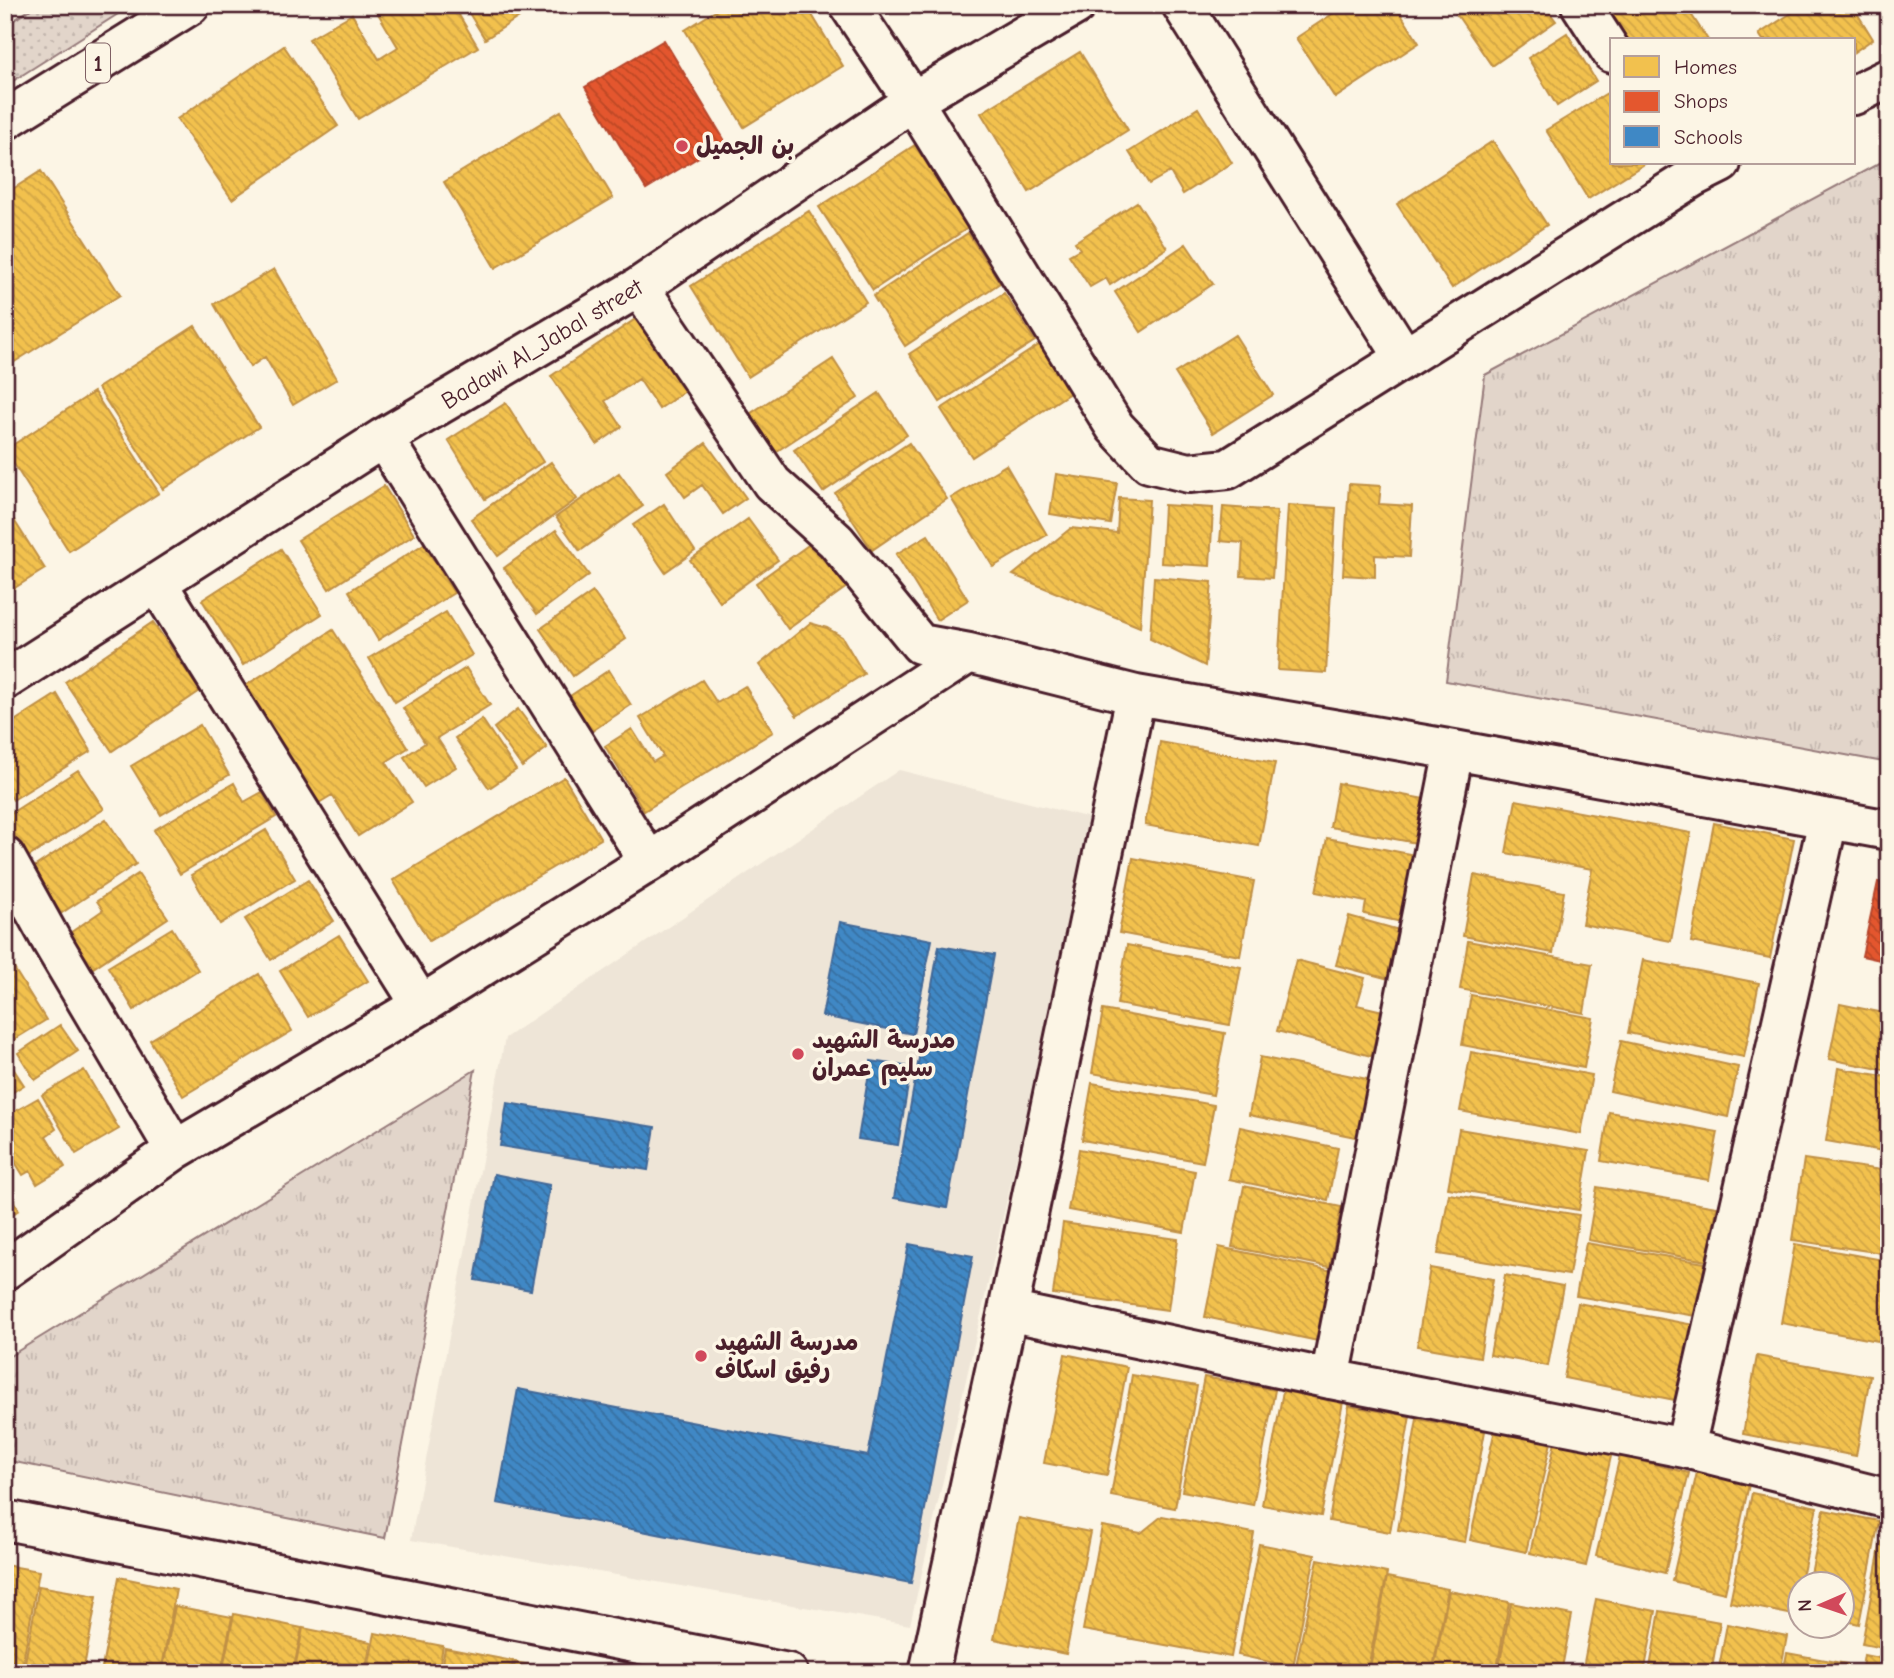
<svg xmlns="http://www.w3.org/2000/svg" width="1894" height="1678" font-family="'Comic Neue','Playpen Sans Arabic',sans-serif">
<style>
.built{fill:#eee5d7}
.grass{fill:url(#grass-dots);stroke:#967a7a;stroke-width:2}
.park{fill:url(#park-tufts);stroke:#967a7a;stroke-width:2}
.homes{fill:url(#homes-back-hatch);stroke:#c09044;stroke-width:2}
.shops{fill:url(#shops-back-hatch);stroke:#b6462d;stroke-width:2}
.schools{fill:url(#schools-back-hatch);stroke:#426897;stroke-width:2}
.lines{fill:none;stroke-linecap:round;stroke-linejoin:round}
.minor-casing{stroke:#4a1f2b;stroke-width:44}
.primary-casing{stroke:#4a1f2b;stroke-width:44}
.minor{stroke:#fcf5e5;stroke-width:38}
.primary{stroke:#fcf5e5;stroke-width:38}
.poi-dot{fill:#d1495b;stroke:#fcf5e5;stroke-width:2.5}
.labels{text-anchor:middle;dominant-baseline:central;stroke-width:7;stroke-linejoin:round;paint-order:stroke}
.shield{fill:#fcf5e5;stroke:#7f5f63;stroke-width:2}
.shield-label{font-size:23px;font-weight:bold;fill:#4a1f2b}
.poi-label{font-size:24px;font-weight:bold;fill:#4a1f2b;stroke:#fcf5e5;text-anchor:start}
.street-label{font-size:24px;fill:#4a1f2b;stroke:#fcf5e5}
</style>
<defs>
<pattern id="grass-dots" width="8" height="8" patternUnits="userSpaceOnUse" patternTransform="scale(1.75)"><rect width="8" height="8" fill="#e2d5ca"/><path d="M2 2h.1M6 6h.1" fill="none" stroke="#c3b6ae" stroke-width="1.8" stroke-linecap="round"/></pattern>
<pattern id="park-tufts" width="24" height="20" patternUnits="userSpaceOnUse" patternTransform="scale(1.75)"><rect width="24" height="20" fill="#e2d5ca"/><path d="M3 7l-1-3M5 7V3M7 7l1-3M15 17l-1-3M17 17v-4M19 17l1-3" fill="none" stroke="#c3b6ae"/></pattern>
<pattern id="homes-back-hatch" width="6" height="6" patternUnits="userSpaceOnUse" patternTransform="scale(1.75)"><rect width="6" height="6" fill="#f2c14e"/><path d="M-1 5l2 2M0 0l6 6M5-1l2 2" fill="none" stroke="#d1a544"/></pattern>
<pattern id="shops-back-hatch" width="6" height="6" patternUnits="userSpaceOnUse" patternTransform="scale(1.75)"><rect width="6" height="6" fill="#e4572e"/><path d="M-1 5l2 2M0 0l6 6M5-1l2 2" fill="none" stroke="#bb4727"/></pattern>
<pattern id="schools-back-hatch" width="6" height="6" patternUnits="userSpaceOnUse" patternTransform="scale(1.75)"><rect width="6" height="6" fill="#3f88c5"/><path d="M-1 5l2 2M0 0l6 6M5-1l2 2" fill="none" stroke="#376fa0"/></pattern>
</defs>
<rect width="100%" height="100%" fill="#fcf5e5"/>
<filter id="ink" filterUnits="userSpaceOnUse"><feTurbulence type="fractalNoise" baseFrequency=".0143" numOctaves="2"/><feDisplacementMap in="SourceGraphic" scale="14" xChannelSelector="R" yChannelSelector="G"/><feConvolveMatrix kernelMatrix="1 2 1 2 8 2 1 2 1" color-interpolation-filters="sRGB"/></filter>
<g filter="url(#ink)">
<path class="built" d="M899 770 1094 819 910 1625 411 1540 505 1038Z"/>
<path class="grass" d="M37 5H132L5 86V26Z"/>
<path class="park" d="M1889 158V763L1446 681 1485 375Z
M475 1070 385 1538 5 1460V1359Z"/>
<path class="homes" d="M373 5H453L478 47 358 119 309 39 352 14 379 59 398 47Z
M464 5H538L485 39Z
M725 5H806L843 66 744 127 685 30Z
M1346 5H1395L1419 43 1335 98 1296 38Z
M1459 5H1544L1556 21 1492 66 1453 9Z
M1604 5H1685L1708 40H1617Z
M1804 5H1852L1873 39 1854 52V40H1763L1759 34Z
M1567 33 1596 81 1557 106 1528 58Z
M284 46 338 126 232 199 177 119Z
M1080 52 1128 130 1029 192 981 113Z
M1612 90V163H1646L1588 199 1546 130Z
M1198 108 1232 163 1183 194 1170 172 1149 184 1129 152Z
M561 111 613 198 495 268 444 182Z
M1493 141 1547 225 1452 288 1397 204Z
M915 145 968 228 873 290 819 207Z
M41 171 120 295 5 368V194Z
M1137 202 1167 248 1110 285 1106 278 1090 287 1069 255 1080 249 1075 242Z
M809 211 866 302 748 377 691 286Z
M968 233 1000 283 905 346 873 296Z
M1186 244 1213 284 1141 332 1115 292Z
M274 269 337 379 293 405 265 357 250 367 214 304Z
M1004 293 1035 341 940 402 909 354Z
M643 314 691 387 659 409 639 379 605 401 622 427 597 444 551 376Z
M195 326 259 427 163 489 98 388Z
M1235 335 1273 395 1213 433 1175 373Z
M1048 339 1079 387 972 457 941 409Z
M833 359 858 398 765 459 739 421Z
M94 392 159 493 69 551 5 450Z
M879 393 907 435 823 492 794 450Z
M506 403 543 462 485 499 448 440Z
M706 443 746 498 723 514 702 485 685 497 667 472Z
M909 443 947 499 872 550 835 493Z
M551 462 577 499 498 556 471 519Z
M1006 465 1047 535 993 567 951 498Z
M619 473 643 506 580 551 556 517Z
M1056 474 1117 483 1110 524 1050 514Z
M1349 484 1381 486 1379 504 1412 506 1409 557 1375 555V577L1343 575Z
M384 486 414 535 329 589 298 540Z
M1119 498 1149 500 1140 627 1013 575 1071 528 1117 533Z
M664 504 695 551 665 572 633 525Z
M1164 505 1213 508 1210 566 1161 563Z
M1288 505 1336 508 1326 673 1278 670Z
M5 506 45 569 5 594Z
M1223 507 1277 511 1272 578 1241 576 1243 543 1220 541Z
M748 519 778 560 720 602 690 560Z
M556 530 589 575 537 614 504 568Z
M928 535 968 600 937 620 896 554Z
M818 538 851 584 788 629 756 583Z
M424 544 454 593 378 640 349 591Z
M281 549 322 614 243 665 202 600Z
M1154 577 1212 582 1205 666 1150 639Z
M593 592 626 639 573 676 540 629Z
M446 612 472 655 395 702 369 658Z
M153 622 200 691 112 751 65 682Z
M810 623 827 628 842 637 864 674 797 716 759 665Z
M333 630 408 748 386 762 412 802 358 836 332 795 314 806 240 689Z
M466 668 490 705 437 738 456 767 424 787 404 757 425 743 403 708Z
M609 670 631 705 589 733 567 698Z
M702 680 717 703 745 686 773 732 644 811 605 746 632 729 653 762 663 756 640 718Z
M57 694 91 751 13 800 5 788V727Z
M518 709 547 748 522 767 494 728Z
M482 719 516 770 489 788 455 738Z
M200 725 229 775 161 815 131 766Z
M1160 742 1275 763 1259 846 1145 825Z
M78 770 104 809 28 857 5 821V817Z
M564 777 601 839 429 941 393 880Z
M234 783 244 802 262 792 276 817 180 874 154 830Z
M1338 783 1430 800 1422 844 1330 827Z
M1516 800 1691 833 1671 941 1582 924 1592 869 1506 853Z
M106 819 136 864 54 918 25 873Z
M1714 823 1794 839 1770 958 1691 942Z
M266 830 295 879 220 924 191 875Z
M1327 838 1415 855 1402 922 1364 914 1366 902 1316 892Z
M1133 858 1254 881 1240 956 1119 933Z
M138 874 168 918 90 970 67 935 103 910 97 901Z
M1474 875 1564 892 1553 953 1463 936Z
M308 880 334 921 271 960 245 919Z
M1349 916 1406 932 1393 980 1336 965Z
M172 928 198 970 134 1010 108 967Z
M339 935 368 981 308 1017 280 971Z
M1468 941 1592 964 1584 1013 1460 989Z
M1127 945 1241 967 1230 1025 1117 1004Z
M1296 960 1365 978 1357 1005 1383 1011 1371 1056 1277 1031Z
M1643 960 1759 983 1744 1057 1628 1033Z
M10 962 46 1020 7 1044 5 1041V965Z
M259 974 292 1031 183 1096 150 1040Z
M1471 995 1593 1018 1584 1068 1462 1045Z
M1840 1004 1889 1014V1071L1829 1059Z
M1103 1010 1225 1033 1213 1095 1092 1073Z
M60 1025 78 1051 35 1080 18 1053Z
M1621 1041 1738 1067 1728 1117 1610 1091Z
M1471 1052 1592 1075 1581 1134 1460 1111Z
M5 1056 24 1085 5 1097Z
M1260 1057 1377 1081 1365 1139 1249 1115Z
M1838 1068 1889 1077V1152L1826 1141Z
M84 1070 119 1129 76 1154 42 1095Z
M1092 1083 1214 1105 1203 1162 1082 1140Z
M38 1098 56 1129 46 1136 65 1167 37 1184 30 1171 23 1175 5 1146V1117Z
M1609 1112 1718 1132 1709 1180 1601 1161Z
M1240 1127 1338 1148 1328 1200 1229 1179Z
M1459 1129 1589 1151 1579 1210 1448 1188Z
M1079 1149 1195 1171 1184 1232 1068 1210Z
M1804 1159 1889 1171V1254L1792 1240Z
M1244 1186 1341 1207 1330 1267 1232 1247Z
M1597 1187 1717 1207 1707 1261 1588 1240Z
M5 1188 19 1210 5 1219Z
M1449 1194 1579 1215 1569 1275 1438 1254Z
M1063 1223 1178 1239 1168 1310 1053 1294Z
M1586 1243 1705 1263 1696 1316 1576 1296Z
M1795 1244 1889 1261V1343L1781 1323Z
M1219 1247 1333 1271 1318 1341 1205 1317Z
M1430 1268 1493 1279 1480 1357 1417 1346Z
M1505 1275 1563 1286 1548 1366 1490 1355Z
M1578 1303 1699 1326 1685 1402 1564 1378Z
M1065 1354 1127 1367 1107 1475 1044 1463Z
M1757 1356 1870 1376 1856 1456 1743 1434Z
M1132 1375 1197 1386 1175 1508 1111 1496Z
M1204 1377 1275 1390 1253 1505 1182 1491Z
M1283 1391 1343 1402 1321 1516 1262 1505Z
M1349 1406 1410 1416 1390 1532 1329 1521Z
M1417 1419 1485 1431 1465 1542 1398 1530Z
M1496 1425 1552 1438 1526 1552 1470 1540Z
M1556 1438 1612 1452 1586 1566 1530 1553Z
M1620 1456 1689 1473 1665 1573 1596 1556Z
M1698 1468 1750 1480 1725 1593 1672 1581Z
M1752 1493 1817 1507 1794 1615 1730 1602Z
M1824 1510 1879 1521 1859 1624 1842 1620V1584H1809Z
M1162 1516 1254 1533 1231 1657 1083 1630 1102 1526 1141 1533Z
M1019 1518 1090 1532 1066 1654 994 1639Z
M1881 1542 1889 1544V1649L1862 1644Z
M1259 1544 1315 1555 1293 1667 1238 1655Z
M1318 1559 1387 1573 1367 1673H1329L1296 1666Z
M5 1565 39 1571 21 1673 5 1670Z
M119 1577 176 1589 161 1673H101Z
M1387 1577 1448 1589 1432 1673H1369Z
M39 1586 97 1596 83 1673H23Z
M1449 1591 1509 1602 1496 1673H1433Z
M1596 1599 1656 1611 1644 1673H1582Z
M1511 1603 1572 1615 1561 1673H1498Z
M175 1606 232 1617 221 1673H162Z
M1660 1611 1720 1622 1711 1673H1649Z
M234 1614 302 1628 293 1673H222Z
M1727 1624 1787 1636 1780 1673H1718Z
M303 1628 371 1642 365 1673H294Z
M375 1633 443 1646 438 1673H367Z
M445 1648 513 1661 511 1673H440Z
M1787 1653 1847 1664 1845 1673H1783Z
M1864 1655 1889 1660V1673H1861Z
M515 1662 569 1673H513Z"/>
<path class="shops" d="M664 40 725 141 646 189 585 87Z
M1878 882 1889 884V962L1862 956Z"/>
<path class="schools" d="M840 922 932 940 913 1034 822 1016Z
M939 946 994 955 947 1208 894 1198Z
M871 1061 911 1067 898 1145 858 1139Z
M507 1103 655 1127 648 1170 500 1146Z
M494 1174 550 1185 531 1290 475 1280Z
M909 1244 973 1256 911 1583 497 1503 518 1389 868 1456Z"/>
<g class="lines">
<g class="minor-casing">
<path id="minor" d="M849 5 913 101 1115 427 1149 463 1189 473 1228 469 1693 177 1721 163
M1182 5 1404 357
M1581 5 1612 53
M1854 95 1889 78
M639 287 772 483 836 541 920 644 969 653
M383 438 649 862
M157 583 421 1005
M5 680 383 438 639 287 913 101 1076 5
M5 857 52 942 175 1150
M5 1270 175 1150 421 1005 649 862 969 653 1136 695 1454 750 1889 830
M1008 1311 1330 1379 1685 1448 1889 1499
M1330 1379 1454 750
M1685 1448 1828 820
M5 1520 788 1673
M929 1673 1008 1311 1136 695"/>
</g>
<g class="primary-casing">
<path id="primary" d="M5 120 190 5"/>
</g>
<use href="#minor" class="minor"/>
<use href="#primary" class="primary"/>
</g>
</g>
<g class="poi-dot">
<circle cx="682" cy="146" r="7"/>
<circle cx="798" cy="1054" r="7"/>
<circle cx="701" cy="1356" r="7"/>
</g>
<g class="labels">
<rect class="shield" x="86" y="43.5" width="24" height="39" rx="5"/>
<g class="shield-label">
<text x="98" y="63">1</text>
</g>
<g class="poi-label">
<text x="696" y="146">بن الجميل</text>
<text x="812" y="1040">مدرسة الشهيد<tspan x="812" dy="28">سليم عمران</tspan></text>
<text x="715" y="1342">مدرسة الشهيد<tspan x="715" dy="28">رفيق اسكاف</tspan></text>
</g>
<g class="street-label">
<text transform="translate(542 344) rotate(-31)">Badawi Al_Jabal street</text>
</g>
</g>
<rect width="1894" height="1678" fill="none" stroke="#fcf5e5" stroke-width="28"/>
<rect x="14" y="14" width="1866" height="1650" fill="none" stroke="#4a1f2b" stroke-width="2.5" filter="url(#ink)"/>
<rect x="1610" y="38" width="245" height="126" fill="#fcf5e5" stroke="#b59f9b" stroke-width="2"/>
<rect x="1624" y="56" width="35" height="21" fill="#f2c14e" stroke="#b59f9b" stroke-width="2"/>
<text x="1674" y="74" font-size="21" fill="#4a1f2b">Homes</text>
<rect x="1624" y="91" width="35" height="21" fill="#e4572e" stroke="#b59f9b" stroke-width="2"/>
<text x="1674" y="108" font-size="21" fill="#4a1f2b">Shops</text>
<rect x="1624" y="126" width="35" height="21" fill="#3f88c5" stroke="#b59f9b" stroke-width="2"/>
<text x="1674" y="144" font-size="21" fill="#4a1f2b">Schools</text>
<g transform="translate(1821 1605) rotate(268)"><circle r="33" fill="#fcf5e5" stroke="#b59f9b" stroke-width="2"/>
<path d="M0-5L12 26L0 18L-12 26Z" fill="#d1495b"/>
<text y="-10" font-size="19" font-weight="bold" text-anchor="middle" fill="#4a1f2b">N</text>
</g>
</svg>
